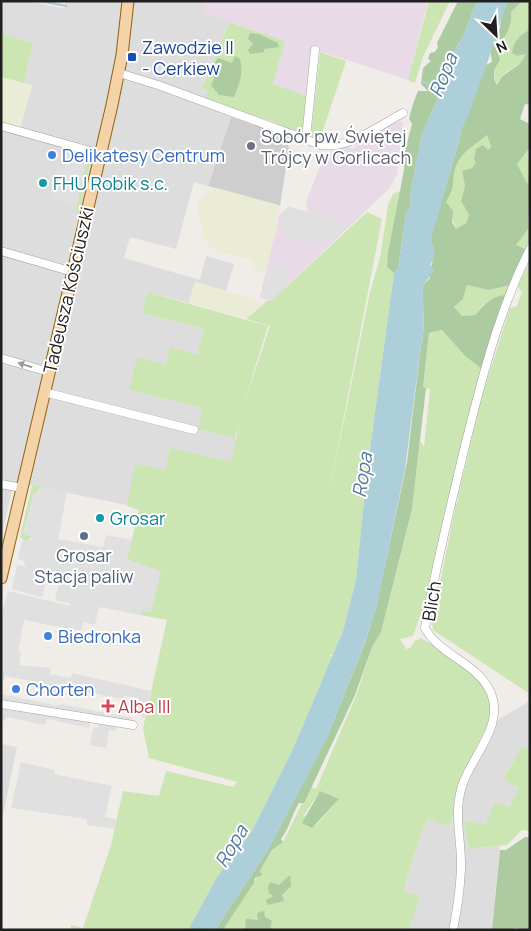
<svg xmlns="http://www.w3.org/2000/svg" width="531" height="931" font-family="Manrope,sans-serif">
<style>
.residential{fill:#dedddd}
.industrial{fill:#e8dae6}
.religious{fill:#cecece}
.farmland{fill:#ebecd5}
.grass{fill:#cbe5b3;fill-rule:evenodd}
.forest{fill:#adcba1;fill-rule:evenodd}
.parking{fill:#e0e0e0}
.water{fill:#adcfd9}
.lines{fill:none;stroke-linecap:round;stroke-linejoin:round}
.stream{stroke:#adcfd9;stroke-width:2.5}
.minor-casing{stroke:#a4a4a4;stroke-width:9}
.primary-casing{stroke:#8e640e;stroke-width:13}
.minor{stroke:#fff;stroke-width:8}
.primary{stroke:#f4d3a9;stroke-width:11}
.oneway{fill:#9b9b9b}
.transit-dot{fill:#1a4fb4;stroke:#fff;stroke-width:2}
.worship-dot{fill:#6b7280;stroke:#fff;stroke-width:2}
.shop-dot{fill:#3f7fe0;stroke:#fff;stroke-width:2}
.culture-dot{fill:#0f9aa8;stroke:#fff;stroke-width:2}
.service-dot{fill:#5c6f8a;stroke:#fff;stroke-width:2}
.health-dot{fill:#e0444e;stroke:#fff;stroke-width:2}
.labels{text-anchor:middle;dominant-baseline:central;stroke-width:4;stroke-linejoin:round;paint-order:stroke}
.transit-label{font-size:18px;fill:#164399;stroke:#fff;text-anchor:start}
.worship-label{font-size:18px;fill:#5b616d;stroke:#fff;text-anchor:start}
.shop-label{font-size:18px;fill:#366cbe;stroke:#fff;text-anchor:start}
.culture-label{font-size:18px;fill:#0d838f;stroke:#fff;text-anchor:start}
.street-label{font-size:18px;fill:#202020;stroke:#fff}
.service-label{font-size:18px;fill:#4e5e75;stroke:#fff}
.health-label{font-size:18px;fill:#be3a42;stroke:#fff;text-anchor:start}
.water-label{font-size:19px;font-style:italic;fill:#5279a0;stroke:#fff}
</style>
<rect width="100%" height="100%" fill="#f0ede8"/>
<path class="residential" d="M1 1H29L65 9V1H206L229 21 202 87 209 91 203 106 231 117 208 186 194 182 176 249 130 237 124 258 200 280 206 256 234 264 226 291 195 282 189 303 147 292 142 313 204 329 197 356 170 347 166 365 140 358 129 390 203 408 198 429 236 438 232 462 165 471 127 505 14 482 1 538V128L19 132 32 86 24 83 33 43 1 33Z
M530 701V747L521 748 504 776 507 782 519 787 509 807 495 802 487 824 464 821 469 849 500 846 492 930H409L419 895 403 893 421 834 428 818 451 827 460 783 489 725Z
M1 744 17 747 1 825Z"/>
<path class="industrial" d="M205 1H428L408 80 313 49 310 51 307 96 273 84 285 41 203 13Z
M403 121 397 174 389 189 271 301 260 297 279 215 289 207 308 212 306 201 324 157 329 158 332 149 345 146 354 149 357 144 395 122Z"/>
<path class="religious" d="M231 117 286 137 289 148 280 206 208 186Z"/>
<path class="farmland" d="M1 77 32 85 20 129 1 123Z
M217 188 279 205 277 228 265 273 253 269 254 261 220 252 210 247 204 239 201 230 203 224 198 217 197 205 202 198Z
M195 282 226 291 263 303 246 318 189 303Z"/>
<path class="grass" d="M429 1H450L423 57 415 83 408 80Z
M522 1H530V30C520 33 514 42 512 53L517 56 525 53C522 68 512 66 503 75 501 78 499 82 497 85 493 77 493 68 500 61 496 41 512 32 511 12Z
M229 22 285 41 273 84 307 96 304 128C294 134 283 127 274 122L205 100 208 91 202 88Z
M1 33 33 43 24 83 1 77Z
M320 52 346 61 321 136 324 137 323 141 316 140 311 136Z
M487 135 491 147 472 168 462 171 465 186 461 201 469 215 466 223 456 229 446 202C458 185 450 183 455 168 460 151 475 145 487 135Z
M528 150 530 181 527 183 517 164Z
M92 153 79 210 76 211 87 154Z
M400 191 387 267 394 273 367 471 356 580 343 631 333 655H329L332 657 292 751 252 831 217 877 188 930H70L71 925 83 928 111 845 123 791 159 796 166 771 234 787 237 782 149 758 143 728 167 620 141 615 142 610 151 612 127 559 139 510 127 506 135 464 165 470 170 448 231 462 239 424 235 438 198 429 202 408 129 390 137 357 166 365 170 347 197 355 204 329 142 313 147 292 268 326 243 406 270 326 246 319 268 300 271 301 367 212 382 219 328 499 370 292 380 258 388 205 393 194Z
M530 218V247L528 250 515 245 528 229Z
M530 262V694L433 630 432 622 456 504 458 502V496L482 396 510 308 517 306 522 292 517 286Z
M467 285 488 290 511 285 508 295C493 294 484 304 475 315L462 316 454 307 463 299Z
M442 330 465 356 482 369 424 615 420 616 413 636 400 639 406 649 410 648 415 641 421 638C456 660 505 682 486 731 479 749 467 765 460 783 454 797 455 813 450 827L428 818 421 834 403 892 420 895 409 930H223L254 883 272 850 283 842 310 787 316 789 356 696 372 647 381 632 412 509 420 441 424 447 430 389 423 387 429 333ZM320 791 339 799 316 825 304 815Z
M32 485 40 486 37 494H33L34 512H29L23 534 33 536 26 542 20 537Z
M530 747V831L522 830 507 845 469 849 464 821 486 824 495 802 509 807 519 787 507 782 504 777 521 748Z"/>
<path class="forest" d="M458 1H477L462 39 457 46 447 77 422 134 410 196 411 204 406 214 398 269 394 273 387 267 388 253 404 170 405 151 412 124 409 119C411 110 414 100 418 91H428L421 84 423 68 431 61 428 59 430 53 435 52 438 47 437 43Z
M508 1H522L511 12C513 35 496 39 500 61 493 68 492 77 497 85 500 81 501 77 504 75 514 67 522 66 525 54L517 56 512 53C513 43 520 33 530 30V105L525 104 520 119 530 124V151L528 150 517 164 527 183 530 181 528 229 516 245 528 250 511 285 488 290 467 285 463 299 454 307 462 316 475 315C485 304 493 294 508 295L482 369 465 356 442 330 429 333 423 387 426 388 412 509 381 632 372 647 355 695 306 799 304 803H299C291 816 290 827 281 839L283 842 272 850 260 871 262 875 255 878 254 883 223 930H215L267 851 288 812 327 737 364 645 376 608 407 462 421 346C426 327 422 305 423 285L430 278C430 260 438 258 430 239L460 138C460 126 467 120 470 109 475 94 481 80 486 65L492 62 490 49 500 28 502 13ZM487 135 491 147 488 150 483 145 476 149 474 159 476 163 472 168 462 171 465 186 461 201 469 215 466 223 456 229 452 222 453 211 446 202C457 185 451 183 455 169 460 152 475 145 487 135Z
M250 33 259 34 278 43 279 47 264 49V52L250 54 248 50 253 44 248 39Z
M235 56 240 59C244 72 239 85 234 97L219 95 211 85 214 79 212 67 218 58 232 63Z
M320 791 339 799 312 828 302 823Z
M525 837H530V930L514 928 513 930H492L500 850H506Z
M290 875 291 886 282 895 284 901 268 905 266 900 273 896 269 893 268 887 270 882 279 885Z
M264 911 265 917 272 921 270 930H245L246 919 258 920 257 913Z"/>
<path class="parking" d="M70 149 88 154 76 205 49 198 57 167 65 168Z
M289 207 320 215 349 223 336 235 316 243 301 241 292 238 293 235 280 234 284 210Z
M271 264 284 268 287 278 284 287 271 299 261 296Z
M40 486 67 492 58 539 103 547 106 535 132 540 127 559 161 571 151 612 143 610 141 615 99 607 95 625 83 622 81 631 24 620 18 651 21 652 19 665 51 668 50 674 71 678 72 673 151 691 145 716 141 720 143 705 138 698 125 696 123 699 60 687 58 694 46 691 47 684 5 676 3 682 1 681V618L8 591 70 606V603L55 600 59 583 46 580 42 597 12 589 17 565 26 567 23 560 18 559 22 541H29L33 537 23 534 29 512 34 513 29 511 33 493 37 494Z
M1 694 59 706 60 704 132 718 130 725 117 723 115 731 109 730 106 748 90 745 93 729 99 726 98 723 90 722 89 728 47 719 45 725 6 717 5 721 1 720Z
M21 762 55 770 54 774 112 786 105 817 117 820 115 829 87 825V819L11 808Z"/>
<path class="water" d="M477 1H508C498 26 492 52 482 77 478 88 474 99 470 110 467 121 460 126 460 138L431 239C435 250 437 255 430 265L434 271 423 285C422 305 426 327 421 346L405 469 376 609 363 647 327 737 307 777 267 851 215 930H188L217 877 252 831 292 751 343 631 356 580 367 471 394 273 398 269 406 214 411 204 410 196 422 134 447 77 454 51 462 39Z"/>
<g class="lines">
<path class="stream" d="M41 1 66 6
M423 82 442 90"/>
<g class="minor-casing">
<path id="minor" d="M119 73 158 85 321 145C350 149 378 126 403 113
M1 126 101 154
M306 138 315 50
M1 251 73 272
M1 358 49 372
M44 392 194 430
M1 484 22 488
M1 704 133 725
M453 930C457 911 460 889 461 869 462 840 453 815 462 786 472 755 506 725 490 691 476 662 439 655 425 628 435 568 450 509 464 450 481 382 498 312 530 249"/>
</g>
<g class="primary-casing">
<path id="primary" d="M1 578 112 105 122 55 128 1"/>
</g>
<use href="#minor" class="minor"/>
<use href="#primary" class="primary"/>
</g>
<defs><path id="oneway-solid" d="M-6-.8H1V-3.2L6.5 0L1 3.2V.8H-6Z" transform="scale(1.25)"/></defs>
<use class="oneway" href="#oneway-solid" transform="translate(25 365) rotate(-163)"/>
<rect class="transit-dot" x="127" y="52" width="10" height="10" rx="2.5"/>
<circle class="worship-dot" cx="251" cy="146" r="5"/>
<g class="shop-dot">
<circle cx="52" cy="155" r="5"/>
<circle cx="48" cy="636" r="5"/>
<circle cx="16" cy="689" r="5"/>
</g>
<g class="culture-dot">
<circle cx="43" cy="183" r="5"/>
<circle cx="100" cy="518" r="5"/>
</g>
<circle class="service-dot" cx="84" cy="536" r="5"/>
<path class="health-dot" d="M105.5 698.5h5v5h5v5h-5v5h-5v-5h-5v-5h5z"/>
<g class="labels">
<g class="transit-label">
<text x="142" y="47">Zawodzie II<tspan x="142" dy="21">- Cerkiew</tspan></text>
</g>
<g class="worship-label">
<text x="261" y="136">Sobór pw. Świętej<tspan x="261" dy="21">Trójcy w Gorlicach</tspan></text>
</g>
<g class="shop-label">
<text x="62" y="155">Delikatesy Centrum</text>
<text x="58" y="636">Biedronka</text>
<text x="26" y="689">Chorten</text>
</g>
<g class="culture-label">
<text x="53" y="183">FHU Robik s.c.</text>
<text x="110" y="518">Grosar</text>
</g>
<g class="street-label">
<text transform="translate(68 290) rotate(-77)">Tadeusza Kościuszki</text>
<text transform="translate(431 601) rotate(-81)">Blich</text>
</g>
<g class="service-label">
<text x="84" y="555">Grosar<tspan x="84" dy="21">Stacja paliw</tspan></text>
</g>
<g class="health-label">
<text x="118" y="706">Alba III</text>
</g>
<g class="water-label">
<text transform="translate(443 75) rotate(-68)">Ropa</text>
<text transform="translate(362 475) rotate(-81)">Ropa</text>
<text transform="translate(231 846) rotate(-59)">Ropa</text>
</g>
</g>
<rect width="531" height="931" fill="none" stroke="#202020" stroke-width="5"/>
<g transform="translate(496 35) rotate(155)" stroke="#ffffff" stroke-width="4" paint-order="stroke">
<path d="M0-4L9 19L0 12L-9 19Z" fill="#202020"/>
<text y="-8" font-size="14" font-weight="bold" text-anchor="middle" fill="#202020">N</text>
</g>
</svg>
